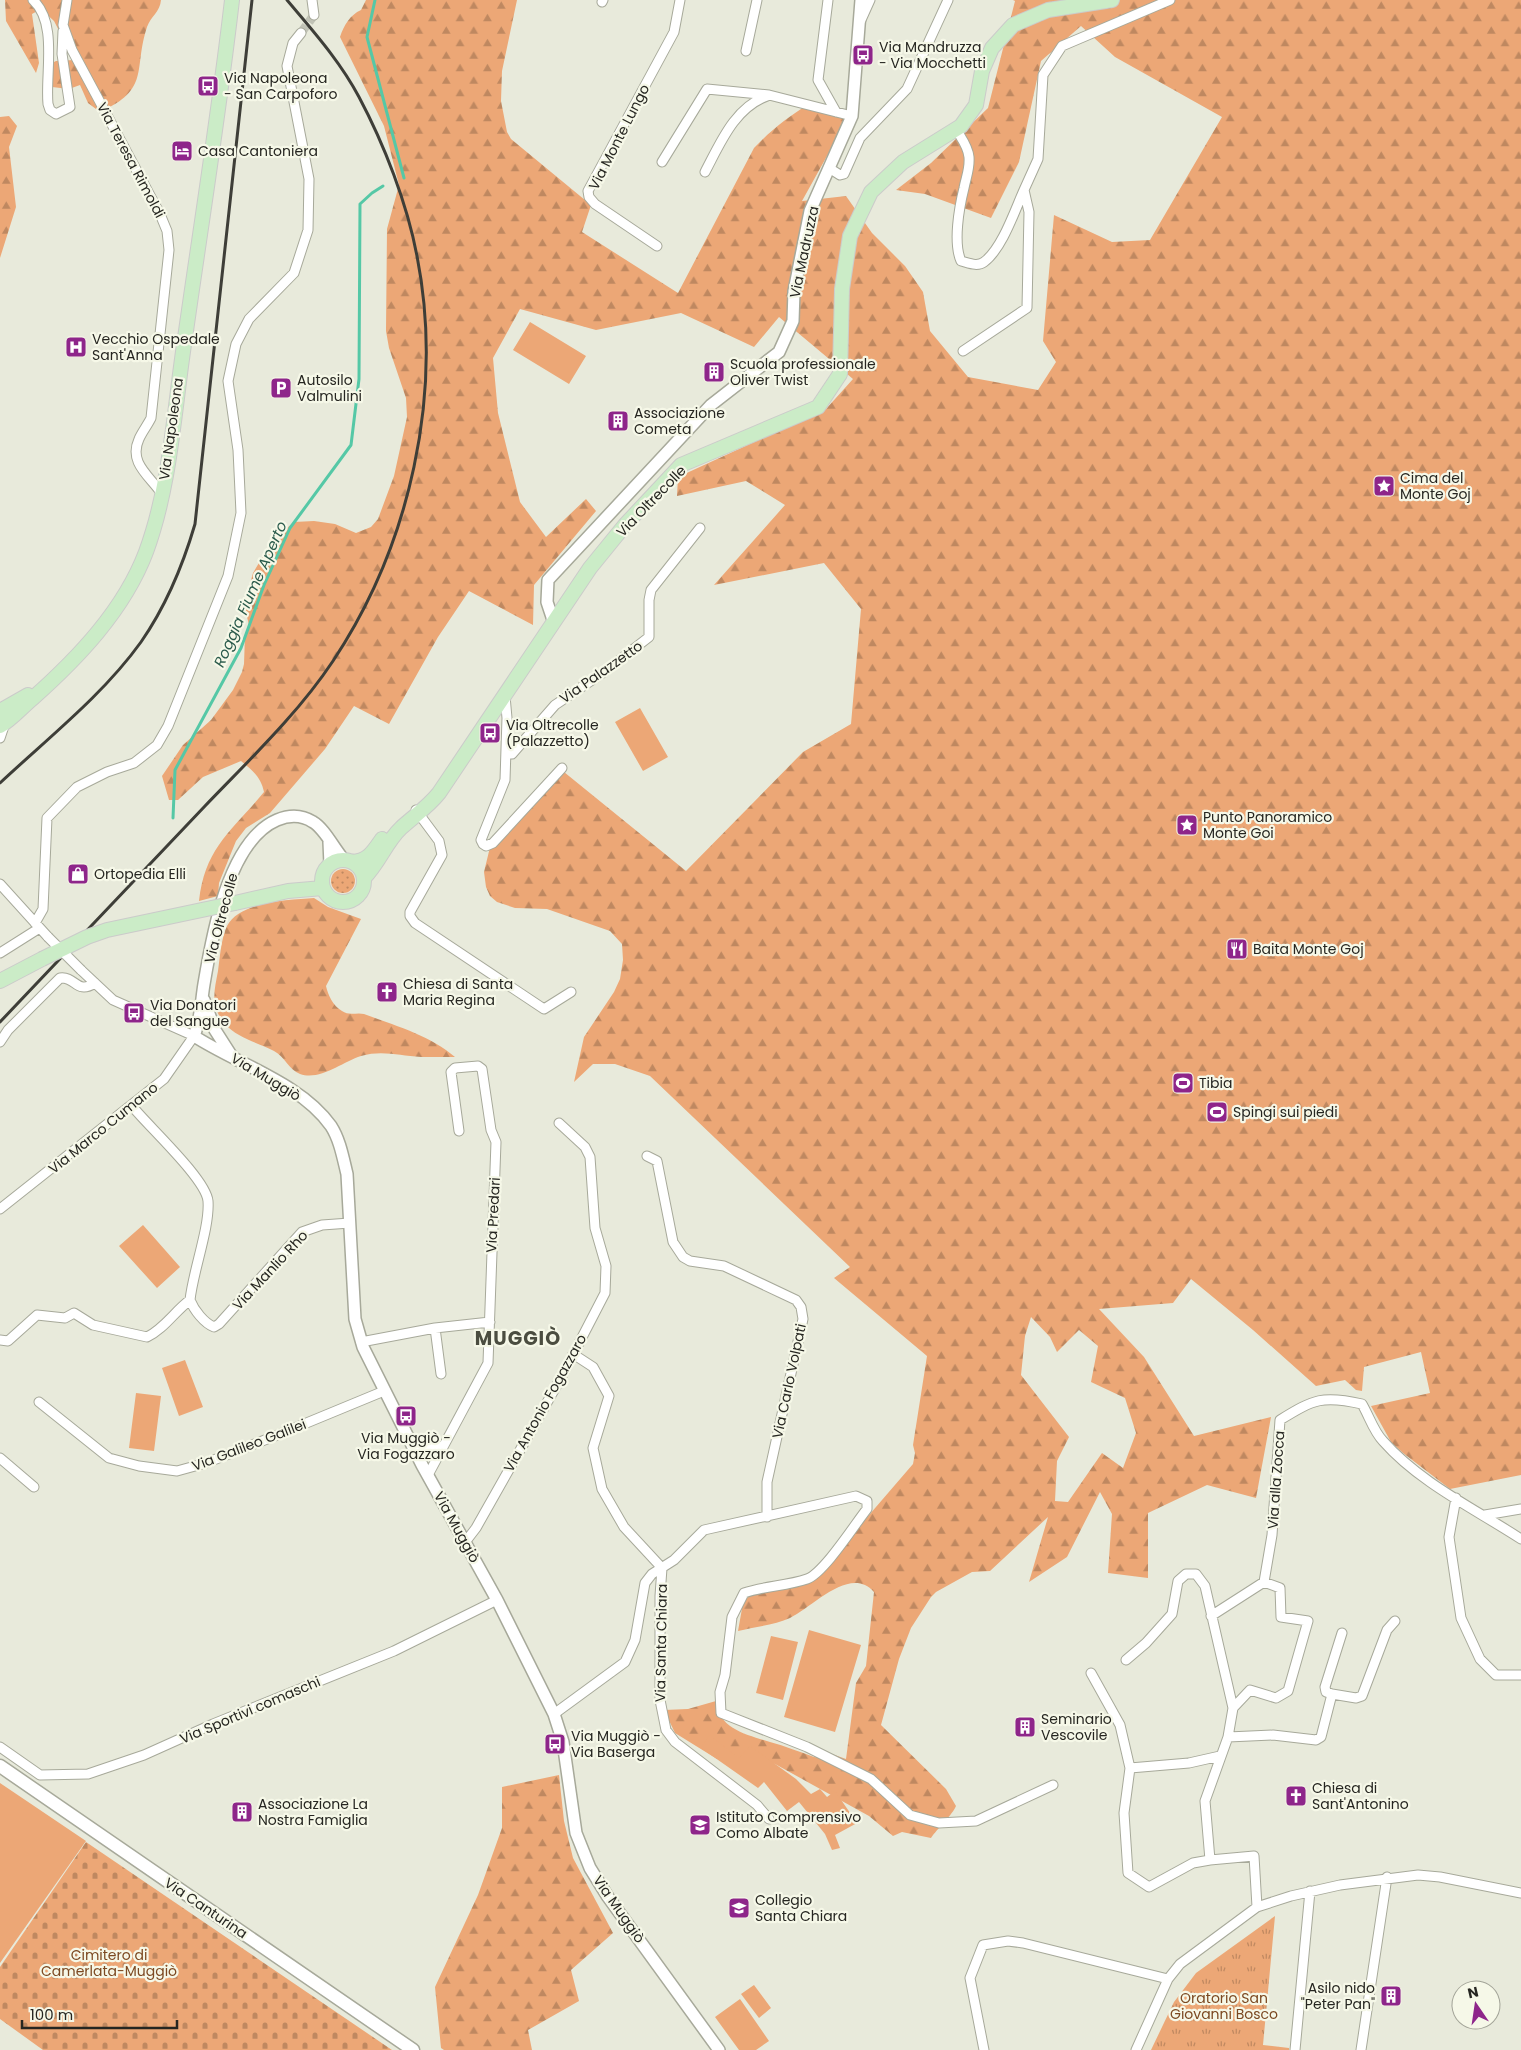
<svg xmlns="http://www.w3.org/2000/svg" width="1521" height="2050" font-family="Poppins,sans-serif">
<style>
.grass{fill:url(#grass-dots)}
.forest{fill:url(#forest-firs);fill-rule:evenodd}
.cemetery{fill:url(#cemetery-stones)}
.park{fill:url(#park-tufts)}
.garden{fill:#eca776}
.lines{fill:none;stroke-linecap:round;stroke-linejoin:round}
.stream{stroke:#55c8a6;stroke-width:3}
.minor-tunnel{stroke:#c1c3b6;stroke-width:9;stroke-dasharray:9 4.5;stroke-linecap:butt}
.minor-casing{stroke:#a7a99a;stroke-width:11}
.tertiary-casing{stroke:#a7a99a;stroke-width:14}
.secondary-casing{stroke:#a7a99a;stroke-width:15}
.primary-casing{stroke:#cbcbca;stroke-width:16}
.minor{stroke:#fff;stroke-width:9}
.tertiary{stroke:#fff;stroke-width:11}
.secondary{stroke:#fff;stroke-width:12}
.primary{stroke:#cbecc7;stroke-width:14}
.rail{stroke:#3e3e38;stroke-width:3}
.minor-bridge-casing{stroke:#a7a99a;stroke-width:11;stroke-linecap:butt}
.primary-bridge-casing{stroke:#cbcbca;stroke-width:16;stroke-linecap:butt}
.minor-bridge{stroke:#fff;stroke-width:9}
.primary-bridge{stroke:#cbecc7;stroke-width:14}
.labels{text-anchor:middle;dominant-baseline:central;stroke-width:4.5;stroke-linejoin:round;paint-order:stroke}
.poi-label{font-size:14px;fill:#262621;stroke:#f6f8e8;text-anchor:start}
.street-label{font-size:14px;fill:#262621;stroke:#f6f8e8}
.park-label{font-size:14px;fill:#7c4921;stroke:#f6f8e8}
.water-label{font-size:15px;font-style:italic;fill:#2a5a4b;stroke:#f6f8e8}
.district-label{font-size:19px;font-weight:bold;letter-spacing:1px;fill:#4b4d40;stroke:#f6f8e8}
</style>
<defs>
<pattern id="grass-dots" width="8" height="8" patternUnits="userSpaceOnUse" patternTransform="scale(1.25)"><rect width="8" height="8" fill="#eca776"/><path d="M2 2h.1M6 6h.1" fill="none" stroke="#bf8860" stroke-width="1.8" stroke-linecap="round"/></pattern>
<pattern id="forest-firs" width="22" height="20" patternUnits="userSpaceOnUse" patternTransform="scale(1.25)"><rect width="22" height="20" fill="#eca776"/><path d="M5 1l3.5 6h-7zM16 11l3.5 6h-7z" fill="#bf8860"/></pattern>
<pattern id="cemetery-stones" width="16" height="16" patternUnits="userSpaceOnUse" patternTransform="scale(1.25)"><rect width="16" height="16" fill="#eca776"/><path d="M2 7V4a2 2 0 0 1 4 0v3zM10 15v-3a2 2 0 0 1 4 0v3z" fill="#bf8860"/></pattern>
<pattern id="park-tufts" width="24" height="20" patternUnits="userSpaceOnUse" patternTransform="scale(1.25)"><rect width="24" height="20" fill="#eca776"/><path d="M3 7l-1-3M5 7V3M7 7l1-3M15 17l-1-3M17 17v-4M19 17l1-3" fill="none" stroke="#bf8860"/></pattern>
</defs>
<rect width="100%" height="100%" fill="#e8eadb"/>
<path class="grass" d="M331 881a12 12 0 1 1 24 0a12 12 0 1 1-24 0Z"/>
<path class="forest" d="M5 0H161C160 12 151 16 147 27 133 70 151 89 100 112L88 103 80 85 69 89 52 87 50 64 56 61 74 60 54 21 41 9 32 14 39 63 36 73 6 21Z
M366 0H517L502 71 501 101 507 132 511 139 591 205 582 232 678 293 754 148C771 130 788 117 809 104L847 120 802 201 846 196 872 233 905 266 923 292 930 331 968 377 1038 390 1056 362 1043 341 1054 215 1112 242 1150 240 1222 117 1115 57 1081 26 1041 61 1019 162 991 218 925 194 896 190 931 163 988 108 1015 1 1013 0H1521V1475L1450 1489 1403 1453 1391 1442 1371 1406 1430 1393 1421 1352 1364 1367 1362 1391 1356 1390 1345 1380 1316 1386 1253 1330 1191 1279 1173 1303 1099 1309 1144 1357 1194 1436 1271 1417 1256 1498 1207 1485 1148 1513V1578L1108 1573 1112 1514 1100 1492 1067 1557 1029 1582 1048 1517 990 1571 972 1572 936 1592 931 1597 911 1628 899 1659 881 1725 946 1789 956 1806C953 1814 937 1829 931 1838L902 1832 893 1836 869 1816 775 1764 749 1758 717 1759 675 1733 664 1710 688 1709 716 1701C718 1729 748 1735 770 1742 785 1746 800 1752 814 1757L822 1758 829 1753 846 1759 856 1683 866 1666 874 1592C850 1565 813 1607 790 1618 775 1625 754 1627 738 1631L743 1603 750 1595 793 1587 820 1572 913 1464 915 1453 913 1445 927 1356 834 1278 850 1267 650 1076 615 1064H593L574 1082 584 1037 614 992 620 979 623 960 622 944 610 931 547 909 515 908 497 902 490 896 486 887 484 872 491 843 564 772 686 871 803 752 851 724 861 609 824 563 714 585 785 505 746 481 677 496 678 477 826 409 853 379 779 317 754 347 681 313 596 330 520 309 493 358 498 413 520 502 546 537 586 499 596 511 534 585 533 625 469 591 438 637 389 724 354 706 325 749 270 813 246 828 236 841 219 883 218 896 199 901C205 847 232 831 264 792 261 777 252 770 241 761L203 777 178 800H169L162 776 183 745 211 720 233 690 242 672 244 664 245 635 249 625 244 605 253 573 272 541 294 522 314 521 335 524 356 533 371 527 378 519 394 476 407 417 406 398 389 348 386 331 387 229 399 185 384 126 340 37C344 25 350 15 361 10ZM1031 1317 1050 1337 1057 1352 1079 1330 1098 1346 1091 1382 1125 1398 1136 1433 1123 1468 1102 1453 1068 1502 1055 1501 1057 1461 1069 1437 1021 1375 1025 1336Z
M9 116 17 126 9 147 16 207 0 258V117Z
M314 898 328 907 361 919 326 986C328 995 333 1006 342 1011 349 1016 357 1012 364 1014 394 1025 431 1036 455 1057 443 1057 432 1057 421 1057 399 1056 383 1050 361 1056 342 1062 320 1081 300 1074 289 1070 285 1057 274 1051 259 1043 237 1038 225 1024 210 1006 214 992 218 971 220 957 221 939 227 926 240 901 289 900 314 898Z
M559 1775 564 1821 573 1858 613 1933 571 1970 579 2001 528 2030 532 2050H444L441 2048 435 1987 478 1895 502 1828V1787Z"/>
<path class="cemetery" d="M86 1842 392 2050H43L0 2019V1967Z"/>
<path class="park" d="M1275 1916 1263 2045 1289 2048V2050H1151L1174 2002 1196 1973Z"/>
<path class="garden" d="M530 322 586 356 569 384 513 350Z
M640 708 668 757 643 771 615 722Z
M143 1225 180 1267 157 1288 119 1246Z
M185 1360 203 1407 179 1416 162 1368Z
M136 1393 161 1396 154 1451 129 1448Z
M809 1630 861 1645 835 1732 784 1717Z
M771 1636 798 1642 783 1700 756 1693Z
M709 1735 739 1758 750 1746 796 1779 811 1794 820 1789 827 1797 835 1791 857 1823 835 1835 840 1848 832 1850 825 1834 799 1802 787 1811 764 1782 758 1788 701 1748Z
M0 1783 86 1841 0 1963Z
M754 1985 771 2008 759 2018 741 1994Z
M740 1999 769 2041 756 2050H739L715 2017Z"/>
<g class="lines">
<path class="stream" d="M375 0 367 37 404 178
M173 818 175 770 241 648 264 585 290 528 351 445 359 379 360 204 372 193 383 186"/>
<path class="minor-tunnel" d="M301 33 314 15"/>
<g class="minor-casing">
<path id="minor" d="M33 0C58 23 45 74 48 104L50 110 56 114 70 107 62 54 63 31
M67 0 63 25 72 50 160 214 167 231 169 250 151 418C147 426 142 432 139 439 128 463 150 476 162 494
M312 0 314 15
M828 0 818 80 836 112
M602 2 603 0
M861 20 870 0
M746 51 757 0
M956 129C961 138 968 146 969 157 970 169 966 177 964 188 959 208 953 243 961 261 969 263 977 267 984 262 1002 249 1015 210 1024 190
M662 162 707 89 769 95 852 116
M829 168 840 175 844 174 860 138 907 89 948 0
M705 172C720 144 734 108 767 96
M657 246 595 204 589 197 588 191 674 32 680 0
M963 351 1027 308 1029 212 1024 190 1038 159 1043 75 1062 46 1170 0
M505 696 507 718 505 780 481 840 483 844 486 846 493 843 562 768
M0 738 5 723
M507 754H512L555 705 604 672 649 637V600L651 590 700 528
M416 810 439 841 442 855 410 912V916L415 923 544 1009 571 992
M0 884 48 937
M35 923 43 909 47 818 77 787 107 772 134 763 157 745 168 726 228 576 241 513 238 450 228 381 236 344 249 319 294 273 308 230 309 179 287 66 293 43 301 33
M0 953 38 929
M0 1042 8 1030 60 978C76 976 76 995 95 983
M132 1106C148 1126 206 1179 208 1201 210 1227 193 1271 190 1300 194 1310 204 1323 214 1327L219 1324 302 1232 322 1225 350 1223
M647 1156 657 1161 673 1242 683 1257 690 1261 724 1266 796 1300 801 1307 803 1319 767 1482V1517
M0 1209 164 1079 194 1036 113 1000 81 970
M435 1328 441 1374
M0 1340 8 1341 37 1315 65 1318 74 1313 93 1325 147 1337C164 1329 175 1311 190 1300
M361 1342 435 1328 490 1322
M573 1354 593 1367 609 1396 593 1448 602 1489 624 1527 662 1568 660 1596V1700L666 1730 675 1742 757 1805 769 1819
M39 1402 109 1458 139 1466 177 1471 206 1463 275 1436 384 1391
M416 1453 444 1445
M0 1458 34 1487
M428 1475 488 1363 496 1142 491 1130 482 1069 478 1066 455 1068 451 1072 459 1131
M1456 1498 1449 1537 1461 1618 1480 1659 1496 1675H1521
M1485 1515 1521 1509
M466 1541 476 1528 562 1376 605 1293 606 1266 595 1228 590 1157 585 1147 559 1123
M1211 1616 1264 1582 1272 1535 1280 1420C1314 1399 1323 1395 1362 1404 1369 1416 1374 1432 1383 1441 1420 1483 1475 1509 1521 1539
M1126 1660 1146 1643 1172 1614 1178 1581 1186 1574H1196L1205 1586 1233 1708 1228 1737 1205 1801 1210 1860 1254 1856 1257 1907
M1091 1673 1120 1725 1130 1768 1124 1813 1128 1873 1149 1887 1193 1863 1210 1860
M1332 1694 1326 1692 1325 1687 1342 1633
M1233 1708 1250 1690 1276 1698 1288 1691 1308 1621 1281 1617 1280 1588 1264 1582
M554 1714 625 1662 635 1640 645 1583 652 1574 674 1560 704 1530 856 1496 867 1501V1509C855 1524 824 1573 807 1579 787 1586 764 1586 744 1593L732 1617 725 1675 720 1692 721 1713 807 1747 871 1779 910 1815 939 1823 976 1821 1053 1785
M1228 1737 1273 1735 1316 1740 1321 1737 1332 1694 1356 1698 1362 1696 1387 1630 1395 1621
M0 1747 40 1775 88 1774 144 1755 213 1724 394 1651 497 1600
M1130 1768 1189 1763 1220 1756
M984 2050 970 1978 983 1945 1008 1941 1023 1943 1168 1979
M1136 2050 1168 1979 1180 1964 1257 1907 1291 1896 1340 1885 1418 1875 1440 1877 1521 1893
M1295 2050 1310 1891
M1361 2050 1387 1877"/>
</g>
<g class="tertiary-casing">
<path id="tertiary" d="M553 620 547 602 548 580 711 405 779 352 793 321 794 291 810 211 852 116 861 0
M329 842 330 865
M344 860C335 850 324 828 313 822 302 815 289 815 277 820 228 841 212 936 204 984 201 1002 201 1019 194 1036 237 1064 301 1083 331 1126 340 1140 343 1158 347 1174L355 1319 363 1347 422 1465 497 1600 554 1714 563 1742 576 1833 590 1868 608 1897 719 2050
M204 1000 215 1030 231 1055"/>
</g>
<g class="secondary-casing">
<path id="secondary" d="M0 1766 413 2050"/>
</g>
<g class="primary-casing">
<path id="primary" d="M0 711 28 695
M0 726C12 719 22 707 33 698 78 658 124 610 146 552 171 484 174 409 185 338 201 225 219 113 232 0
M322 881a21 21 0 1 1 42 0a21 21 0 1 1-42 0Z
M352 862C368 861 373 852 382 839
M364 878C379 863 386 842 401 828 414 816 428 807 439 793L590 568 625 525 681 465 818 407 840 374 842 289 850 236 871 192 903 162 961 126 976 105 982 71 992 48 1013 25 1048 10 1112 0
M235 903 288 891 323 888
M0 981 42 959"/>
</g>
<use href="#minor" class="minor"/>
<use href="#tertiary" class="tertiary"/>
<use href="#secondary" class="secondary"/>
<use href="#primary" class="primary"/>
<path class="rail" d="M0 783C48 738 103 695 141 642 166 606 183 565 195 524L252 0
M0 1022C68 950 136 878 205 806 249 760 297 715 333 661 410 545 444 394 417 256 407 203 384 144 359 97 340 61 313 31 287 0"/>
<g class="minor-bridge-casing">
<path id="minor-bridge" d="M48 937 81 970"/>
</g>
<g class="primary-bridge-casing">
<path id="primary-bridge" d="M42 959 87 937 107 930 235 903"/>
</g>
<use href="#minor-bridge" class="minor-bridge"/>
<use href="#primary-bridge" class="primary-bridge"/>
</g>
<defs>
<g id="bus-square" transform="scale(1.125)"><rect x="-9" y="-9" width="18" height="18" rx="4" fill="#8e258a" stroke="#f6f8e8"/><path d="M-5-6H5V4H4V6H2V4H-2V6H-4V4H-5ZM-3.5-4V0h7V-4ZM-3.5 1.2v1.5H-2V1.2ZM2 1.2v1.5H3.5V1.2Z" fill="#fff"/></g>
<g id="hotel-square" transform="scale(1.125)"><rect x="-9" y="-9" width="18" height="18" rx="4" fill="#8e258a" stroke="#f6f8e8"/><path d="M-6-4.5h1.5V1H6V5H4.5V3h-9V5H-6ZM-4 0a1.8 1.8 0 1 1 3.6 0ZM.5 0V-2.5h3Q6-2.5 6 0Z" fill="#fff"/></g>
<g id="hospital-square" transform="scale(1.125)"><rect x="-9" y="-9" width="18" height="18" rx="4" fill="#8e258a" stroke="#f6f8e8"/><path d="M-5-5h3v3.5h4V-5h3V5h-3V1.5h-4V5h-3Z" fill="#fff"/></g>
<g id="building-square" transform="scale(1.125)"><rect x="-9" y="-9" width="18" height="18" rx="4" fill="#8e258a" stroke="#f6f8e8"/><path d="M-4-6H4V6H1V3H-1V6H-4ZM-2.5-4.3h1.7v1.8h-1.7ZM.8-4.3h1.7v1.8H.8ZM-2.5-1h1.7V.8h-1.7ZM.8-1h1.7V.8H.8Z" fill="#fff"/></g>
<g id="parking-square" transform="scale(1.125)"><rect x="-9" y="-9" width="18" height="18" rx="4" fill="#8e258a" stroke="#f6f8e8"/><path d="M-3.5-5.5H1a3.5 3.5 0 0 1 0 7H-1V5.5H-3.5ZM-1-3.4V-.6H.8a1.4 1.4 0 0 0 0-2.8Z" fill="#fff"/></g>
<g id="sight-square" transform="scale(1.125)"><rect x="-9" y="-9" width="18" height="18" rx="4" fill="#8e258a" stroke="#f6f8e8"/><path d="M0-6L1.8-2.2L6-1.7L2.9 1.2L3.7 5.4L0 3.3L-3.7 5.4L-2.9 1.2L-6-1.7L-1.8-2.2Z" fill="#fff"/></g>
<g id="shop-square" transform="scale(1.125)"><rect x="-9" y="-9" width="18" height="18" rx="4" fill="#8e258a" stroke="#f6f8e8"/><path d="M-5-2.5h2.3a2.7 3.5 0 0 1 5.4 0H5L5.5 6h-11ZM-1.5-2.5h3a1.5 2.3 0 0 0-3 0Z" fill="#fff"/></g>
<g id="restaurant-square" transform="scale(1.125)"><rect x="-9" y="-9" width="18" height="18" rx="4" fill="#8e258a" stroke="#f6f8e8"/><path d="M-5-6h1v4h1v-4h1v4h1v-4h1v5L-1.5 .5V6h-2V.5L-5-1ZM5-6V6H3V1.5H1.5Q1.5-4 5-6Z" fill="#fff"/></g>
<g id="church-square" transform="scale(1.125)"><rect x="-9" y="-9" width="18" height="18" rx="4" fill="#8e258a" stroke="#f6f8e8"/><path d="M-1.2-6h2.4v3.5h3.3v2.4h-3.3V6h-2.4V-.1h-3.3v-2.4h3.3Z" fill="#fff"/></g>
<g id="stadium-square" transform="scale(1.125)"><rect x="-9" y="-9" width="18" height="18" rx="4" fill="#8e258a" stroke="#f6f8e8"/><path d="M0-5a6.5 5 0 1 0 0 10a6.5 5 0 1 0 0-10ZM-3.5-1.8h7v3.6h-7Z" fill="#fff"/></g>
<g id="school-square" transform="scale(1.125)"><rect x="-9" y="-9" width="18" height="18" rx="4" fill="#8e258a" stroke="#f6f8e8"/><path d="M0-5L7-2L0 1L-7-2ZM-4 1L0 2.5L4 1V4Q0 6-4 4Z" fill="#fff"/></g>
</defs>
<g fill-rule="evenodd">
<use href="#bus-square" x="863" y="55"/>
<use href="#bus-square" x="208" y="86"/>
<use href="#hotel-square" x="182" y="151"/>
<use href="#hospital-square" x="76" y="347"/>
<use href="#building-square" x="714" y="372"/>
<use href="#parking-square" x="281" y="388"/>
<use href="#building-square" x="618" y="421"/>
<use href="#sight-square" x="1384" y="486"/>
<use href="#bus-square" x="490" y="733"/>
<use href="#sight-square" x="1187" y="825"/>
<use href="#shop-square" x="78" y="874"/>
<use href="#restaurant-square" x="1237" y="949"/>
<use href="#church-square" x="387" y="992"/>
<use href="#bus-square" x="134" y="1013"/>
<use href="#stadium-square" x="1183" y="1083"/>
<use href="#stadium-square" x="1217" y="1112"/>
<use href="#bus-square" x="406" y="1416"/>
<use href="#building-square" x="1025" y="1727"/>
<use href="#bus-square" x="555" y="1744"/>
<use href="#church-square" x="1296" y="1796"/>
<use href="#building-square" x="242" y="1812"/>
<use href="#school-square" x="700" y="1825"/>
<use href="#school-square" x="739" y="1908"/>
<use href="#building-square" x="1391" y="1996"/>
</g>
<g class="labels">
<g class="poi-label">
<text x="879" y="47">Via Mandruzza<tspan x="879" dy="16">- Via Mocchetti</tspan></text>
<text x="224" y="78">Via Napoleona<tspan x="224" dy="16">- San Carpoforo</tspan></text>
<text x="198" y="151">Casa Cantoniera</text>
<text x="92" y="339">Vecchio Ospedale<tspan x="92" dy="16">Sant'Anna</tspan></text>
<text x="730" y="364">Scuola professionale<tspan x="730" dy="16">Oliver Twist</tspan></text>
<text x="297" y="380">Autosilo<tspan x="297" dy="16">Valmulini</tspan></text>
<text x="634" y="413">Associazione<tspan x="634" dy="16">Cometa</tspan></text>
<text x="1400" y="478">Cima del<tspan x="1400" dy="16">Monte Goj</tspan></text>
<text x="506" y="725">Via Oltrecolle<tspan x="506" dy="16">(Palazzetto)</tspan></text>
<text x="1203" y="817">Punto Panoramico<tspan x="1203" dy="16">Monte Goi</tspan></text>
<text x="94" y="874">Ortopedia Elli</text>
<text x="1253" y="949">Baita Monte Goj</text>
<text x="403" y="984">Chiesa di Santa<tspan x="403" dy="16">Maria Regina</tspan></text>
<text x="150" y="1005">Via Donatori<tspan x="150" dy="16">del Sangue</tspan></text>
<text x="1199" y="1083">Tibia</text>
<text x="1233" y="1112">Spingi sui piedi</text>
<text x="406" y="1438" text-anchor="middle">Via Muggiò -<tspan x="406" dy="16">Via Fogazzaro</tspan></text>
<text x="1041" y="1719">Seminario<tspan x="1041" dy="16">Vescovile</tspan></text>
<text x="571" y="1736">Via Muggiò -<tspan x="571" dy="16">Via Baserga</tspan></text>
<text x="1312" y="1788">Chiesa di<tspan x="1312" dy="16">Sant'Antonino</tspan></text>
<text x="258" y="1804">Associazione La<tspan x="258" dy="16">Nostra Famiglia</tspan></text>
<text x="716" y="1817">Istituto Comprensivo<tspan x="716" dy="16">Como Albate</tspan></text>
<text x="755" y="1900">Collegio<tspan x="755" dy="16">Santa Chiara</tspan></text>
<text x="1375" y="1988" text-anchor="end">Asilo nido<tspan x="1375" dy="16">"Peter Pan"</tspan></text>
</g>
<g class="street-label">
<text transform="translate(619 137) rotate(-63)">Via Monte Lungo</text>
<text transform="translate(131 160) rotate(62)">Via Teresa Rimoldi</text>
<text transform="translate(804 252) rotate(-78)">Via Madruzza</text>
<text transform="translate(171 429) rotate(-82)">Via Napoleona</text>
<text transform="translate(651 501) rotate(-46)">Via Oltrecolle</text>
<text transform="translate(601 672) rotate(-35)">Via Palazzetto</text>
<text transform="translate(221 918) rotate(-75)">Via Oltrecolle</text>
<text transform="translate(266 1077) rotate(31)">Via Muggiò</text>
<text transform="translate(103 1128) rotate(-39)">Via Marco Cumano</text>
<text transform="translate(493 1215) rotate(-87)">Via Predari</text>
<text transform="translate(270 1270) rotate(-47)">Via Manlio Rho</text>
<text transform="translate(789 1381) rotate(-78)">Via Carlo Volpati</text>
<text transform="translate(545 1403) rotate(-61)">Via Antonio Fogazzaro</text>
<text transform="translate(249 1445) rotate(-21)">Via Galileo Galilei</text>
<text transform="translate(1276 1480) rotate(-86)">Via alla Zocca</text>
<text transform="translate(457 1527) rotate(61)">Via Muggiò</text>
<text transform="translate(661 1643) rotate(-89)">Via Santa Chiara</text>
<text transform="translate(250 1710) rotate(-23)">Via Sportivi comaschi</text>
<text transform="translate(206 1908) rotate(34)">Via Canturina</text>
<text transform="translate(619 1909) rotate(55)">Via Muggiò</text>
</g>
<g class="park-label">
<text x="109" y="1955">Cimitero di<tspan x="109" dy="16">Camerlata-Muggiò</tspan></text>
<text x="1224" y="1998">Oratorio San<tspan x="1224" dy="16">Giovanni Bosco</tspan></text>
</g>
<g class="water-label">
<text transform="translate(250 594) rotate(-66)">Roggia Fiume Aperto</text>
</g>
<g class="district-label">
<text x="518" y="1338">MUGGIÒ</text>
</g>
</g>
<g transform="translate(1476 2005) rotate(347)"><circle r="24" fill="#f6f8e8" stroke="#a3a498"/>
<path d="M0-4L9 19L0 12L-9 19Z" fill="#8e258a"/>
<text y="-8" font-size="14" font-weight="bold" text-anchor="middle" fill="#262621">N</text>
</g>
<path d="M22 2020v8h155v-8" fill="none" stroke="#262621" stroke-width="2.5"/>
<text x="30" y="2020" font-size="15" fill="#262621" stroke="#f6f8e8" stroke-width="4" paint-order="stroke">100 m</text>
</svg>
